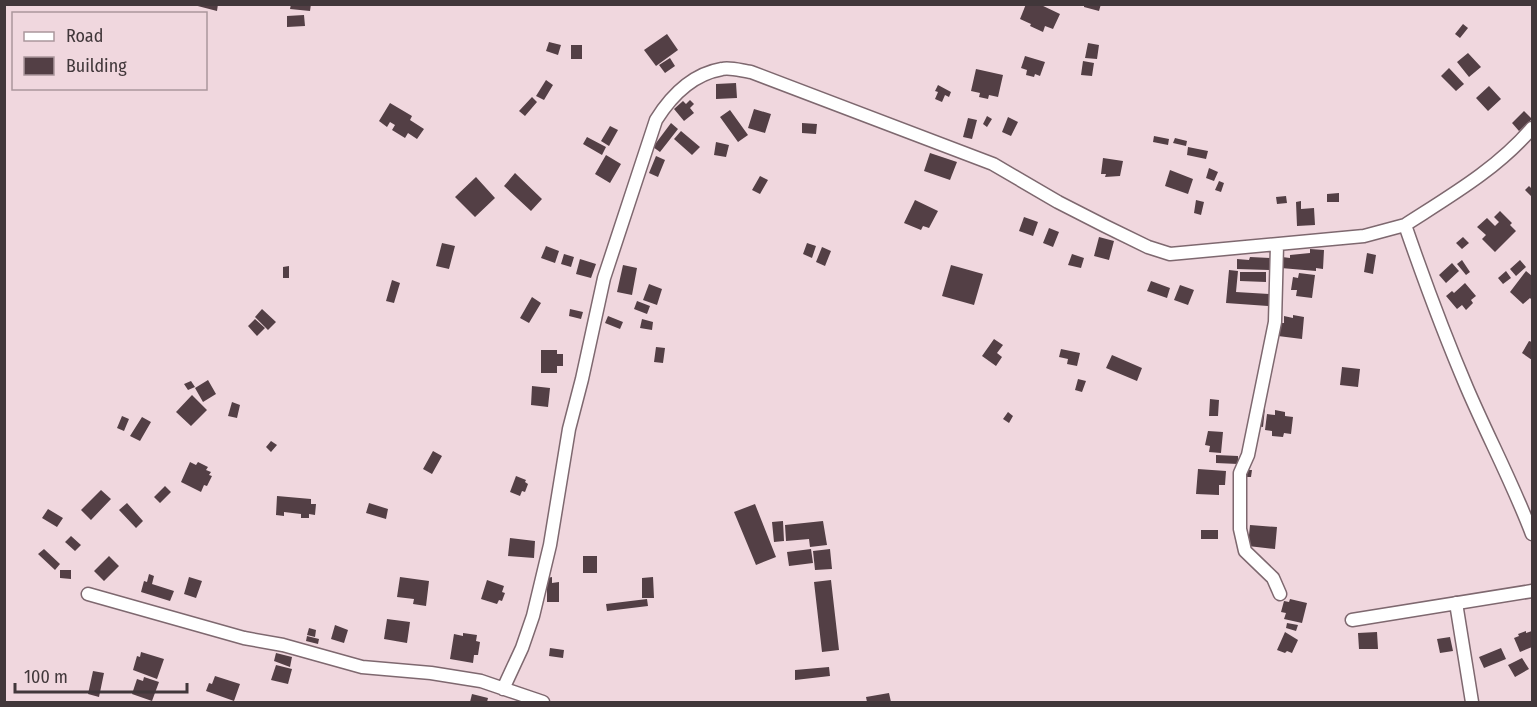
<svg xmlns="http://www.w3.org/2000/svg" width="1537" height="707" font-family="'Fira Sans Condensed',sans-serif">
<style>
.building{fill:#533f45}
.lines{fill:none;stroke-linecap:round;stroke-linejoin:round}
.street-casing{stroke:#7e686f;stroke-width:15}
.street{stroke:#fff;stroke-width:12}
</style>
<rect width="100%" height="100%" fill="#f0d7de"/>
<path class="building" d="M190 4H218L217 11Z
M291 4H311L310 11 290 9Z
M1026 4H1039L1060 14 1053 29 1045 26 1043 32 1030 26 1031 24 1020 19Z
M1084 4H1101L1099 11 1084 7Z
M304 15 305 26 287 27V16Z
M1463 24 1468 28 1460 38 1455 34Z
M667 34 678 50 656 66 644 50Z
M549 42 561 45 558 55 546 51Z
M1088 43 1099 45 1097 59 1085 58Z
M571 45H582V59H571Z
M1468 53 1481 67 1469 77 1457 62Z
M1025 56 1045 62 1040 76 1035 74 1034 77 1026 75 1027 70 1021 68Z
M670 58 675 66 665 73 659 65Z
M1083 61 1094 63 1092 76 1081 75Z
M1449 68 1464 84 1456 91 1441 76Z
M976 69 1003 75 998 97 989 95 988 99 979 97 980 93 971 91Z
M546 80 553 85 544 100 536 96Z
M736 83 737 98 716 99V84Z
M938 85 951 92 949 97 945 95 942 102 935 99 938 92 935 91Z
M1489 86 1501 99 1488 111 1476 98Z
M532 97 537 102 525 116 519 111Z
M690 100 694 104 690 108 694 113 684 121 674 109 683 101 686 104Z
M390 103 412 116 410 120 424 129 417 139 408 133 405 138 392 130 395 125 390 122 387 127 379 121Z
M754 109 771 114 765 133 748 128Z
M730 110 748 135 738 142 720 117Z
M1524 111 1532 119 1519 131 1512 123Z
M987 116 992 119 987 127 983 124Z
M1008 117 1018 122 1011 136 1002 132Z
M968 118 977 120 972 139 963 137Z
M671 123 678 129 660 152 653 147Z
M802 123 817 124 816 134 802 133Z
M610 126 618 130 609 146 601 141Z
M681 131 700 147 692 155 674 139Z
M1154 136 1169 139 1168 145 1153 142Z
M587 137 606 147 602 155 583 144Z
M1175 138 1187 141 1186 146 1173 143Z
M716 142 729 145 726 157 714 155Z
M1188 147 1208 151 1206 159 1187 155Z
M930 153 957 162 950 180 924 171Z
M606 155 621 164 610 183 595 174Z
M656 156 665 160 658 177 649 173Z
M1103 158 1123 161 1120 176 1105 177 1106 174H1101Z
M1209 168 1218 172 1214 181 1206 178Z
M1170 170 1193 179 1188 194 1165 186Z
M515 173 542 199 531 211 504 186Z
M760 176 768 180 760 194 752 190Z
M476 177 495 198 475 217 455 197Z
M1219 181 1224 183 1221 192 1215 190Z
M1529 186 1531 188 1532 187V197L1525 190Z
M1339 193V202H1327V194Z
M1286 196 1287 203 1277 204 1276 197Z
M915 200 938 211 929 228 923 226 921 230 904 223Z
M1196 200 1204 202 1201 215 1194 213Z
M1301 201V209L1314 208 1315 225 1297 226 1296 202Z
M1500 211 1512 223 1510 225 1516 231 1495 252 1482 239 1486 235 1477 227 1487 218 1495 226 1499 222 1494 217Z
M1024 217 1038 222 1033 236 1019 231Z
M1049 228 1059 232 1053 247 1043 243Z
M1099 237 1114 241 1109 260 1094 256Z
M1463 237 1469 243 1462 249 1456 243Z
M442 243 455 246 449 269 436 266Z
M807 243 816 246 812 258 803 254Z
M546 246 559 251 555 263 541 258Z
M822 247 831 251 825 266 816 262Z
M1310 249 1324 250 1323 269 1316 268V271L1281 268 1282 257 1290 258V255L1310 253Z
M1367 253 1376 255 1373 274 1364 272Z
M564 254 574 257 571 267 561 264Z
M1072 254 1084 258 1081 268 1068 265Z
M1250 257 1270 258 1269 270 1237 269V259L1249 260Z
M580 259 596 264 591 278 576 274Z
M1462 260 1470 272 1466 275 1457 264Z
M1520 260 1526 267 1516 276 1510 269Z
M1452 263 1459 271 1446 283 1439 275Z
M623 265 637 268 632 295 617 292Z
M951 265 983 274 974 305 942 296Z
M289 266V278H283V267Z
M1229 270 1238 271 1236 292 1269 294 1268 306 1226 303Z
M1506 271 1511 278 1503 284 1498 278Z
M1526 271 1532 276V300L1530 298 1523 304 1510 292Z
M1240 272H1266V282L1240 281Z
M1299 273 1315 275 1312 298 1296 296 1297 290H1291L1293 277 1298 278Z
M392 280 400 283 394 303 386 301Z
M1151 281 1170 288 1167 298 1147 291Z
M1465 283 1476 296 1471 300 1473 303 1466 310 1462 305 1457 309 1446 296 1452 291 1454 293Z
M649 284 662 289 657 305 643 300Z
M1180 285 1194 290 1188 305 1174 300Z
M532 297 541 303 529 323 520 318Z
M637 301 650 306 647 314 634 309Z
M262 309 276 322 268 330 255 317Z
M570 309 583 312 581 319 569 316Z
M1293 315 1304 317 1302 339 1278 336 1279 323H1284V316L1293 318Z
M608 316 623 322 620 329 605 323Z
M255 319 265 328 257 336 248 326Z
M642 319 653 322 652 330 640 328Z
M994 339 1003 345 997 353 1002 357 996 366 982 356Z
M1529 341 1532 342V360L1522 353Z
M656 347 665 348 663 363 654 362Z
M1061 349 1080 353 1077 366 1067 364 1068 359 1059 357Z
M541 350H557V354H563V366H557V373H541Z
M1112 355 1142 368 1137 381 1106 368Z
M1342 367 1360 369 1358 387 1340 385Z
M1078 379 1086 381 1082 392 1075 390Z
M208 380 216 394 203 402 195 388Z
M191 381 195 387 188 390 184 384Z
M532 386 550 388 548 407 531 405Z
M192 395 207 410 191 426 176 412Z
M1210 399 1219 400 1218 416H1209Z
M232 402 240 405 237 418 228 416Z
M1258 407 1265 408 1263 427 1256 426Z
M1275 410 1285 412V416L1293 417 1291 434 1284 433 1283 437 1272 436V431L1265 430 1267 414 1275 415Z
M1008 412 1013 416 1009 423 1003 419Z
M122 416 129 419 124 431 117 428Z
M142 417 151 422 140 441 130 436Z
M1208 431 1223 432 1221 453 1209 452 1210 446 1205 445Z
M271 441 277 445 271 452 266 447Z
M433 451 442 456 432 474 423 469Z
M1216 455 1238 456V464L1216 463Z
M190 462 196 465 198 462 208 467 206 470 211 472 209 475 212 476 207 486 204 485 201 492 181 482Z
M1198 469 1226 471 1225 485H1219V495L1196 494Z
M1246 470H1252L1251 477H1245Z
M516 476 526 480 525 482 528 484 525 492 522 491 520 496 510 492Z
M165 486 171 492 160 503 154 497Z
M101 490 111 499 91 520 81 510Z
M277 496 311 499V504H316L315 515 309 514V518H301V514L284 512V516L276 515Z
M127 503 143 521 136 528 119 510Z
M369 503 388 509 386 519 366 513Z
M755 504 776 557 756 565 734 512Z
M48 509 63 518 57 527 42 518Z
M783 521 784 541 774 542 772 522Z
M823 521 827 545 810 547 809 539 786 541 785 525Z
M1250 525 1277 527 1275 549 1248 546Z
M1201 530H1218V539H1201Z
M71 536 81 545 75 551 65 542Z
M510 538 535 541 534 558 508 556Z
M44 549 60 564 55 570 38 554Z
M811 549 813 563 789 566 787 552Z
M830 549 832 569 815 570 813 551Z
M109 556 119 566 104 581 94 571Z
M583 556H597V573H583Z
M60 570H71V579L60 578Z
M149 574 154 576 152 584 174 591 170 601 141 592 144 581 147 582Z
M189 577 202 581 196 598 184 594Z
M400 577 429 581 426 606 413 604 414 599 397 597Z
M552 577V583L559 582V602H547V578Z
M653 577 654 598H642V578Z
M487 580 504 586 502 592 505 593 502 601 499 600 497 604 481 599Z
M831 580 839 650 822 652 814 582Z
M647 599 648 606 607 611 606 604Z
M1290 599 1307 603 1302 623 1284 619 1286 613 1281 612 1284 601 1289 602Z
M387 619 410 622 407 643 384 639Z
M1287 623 1298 625 1296 631 1286 628Z
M335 625 348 630 344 643 331 639Z
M309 628 316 630 315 637 307 635Z
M1526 631V633L1532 631V647L1520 652 1514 638 1519 636 1518 634Z
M1285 632 1298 640 1292 653 1287 651 1285 653 1277 650Z
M1377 632 1378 649H1359L1358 633Z
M463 633 477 635 476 641 480 642 478 655H474L473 663 450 659 454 634 463 636Z
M307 636 319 639 318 644 306 641Z
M1450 637 1453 651 1440 653 1437 639Z
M550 648 564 650 563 658 549 656Z
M1501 648 1506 659 1484 668 1479 657Z
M141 652 164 659 157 679 133 670 137 656 140 657Z
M276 653 292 657 290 667 274 661Z
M1522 658 1529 669 1515 677 1508 665Z
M276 665 292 669 288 684 271 680Z
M829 667 830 676 795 680V670Z
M93 671 104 673 99 697 88 694Z
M215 676 240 684 234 701 206 691 209 683 212 684Z
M144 677 159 682 152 701 132 694 137 679 143 681Z
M889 693 891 702H867L866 697Z
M472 694 488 698 487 702H470Z"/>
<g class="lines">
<g class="street-casing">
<path id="street" d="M1405 225C1450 196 1497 169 1532 128
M1277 245 1275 322 1248 455 1240 473V529L1245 551 1273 578 1280 594
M88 594 244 638 283 645 362 667 431 673 481 681 543 702
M1456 603 1472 702
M1352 620 1532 591
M503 689 522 648 533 616 550 545 569 429 582 379 604 278 656 120C671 96 693 74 722 69 731 67 742 71 751 72L993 164 1058 202 1105 226 1148 247 1170 254 1364 236 1405 225C1424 280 1444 334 1467 388 1488 437 1513 484 1532 534"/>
</g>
<use href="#street" class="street"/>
</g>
<rect width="1537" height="707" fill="none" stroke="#41373a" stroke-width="12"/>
<rect x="12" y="12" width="195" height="78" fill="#f0d7de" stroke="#aa979c" stroke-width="1.5"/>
<rect x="24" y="32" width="30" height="9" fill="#ffffff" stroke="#aa979c" stroke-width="1.5"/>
<text x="66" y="42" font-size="18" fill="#41373a">Road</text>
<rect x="24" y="57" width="30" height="18" fill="#533f45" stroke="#aa979c" stroke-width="1.5"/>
<text x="66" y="72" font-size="18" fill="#41373a">Building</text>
<path d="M15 683v9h172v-9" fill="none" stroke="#41373a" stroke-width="3"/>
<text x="24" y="683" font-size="18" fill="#41373a" stroke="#f0d7de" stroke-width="4.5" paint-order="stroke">100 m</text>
</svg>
